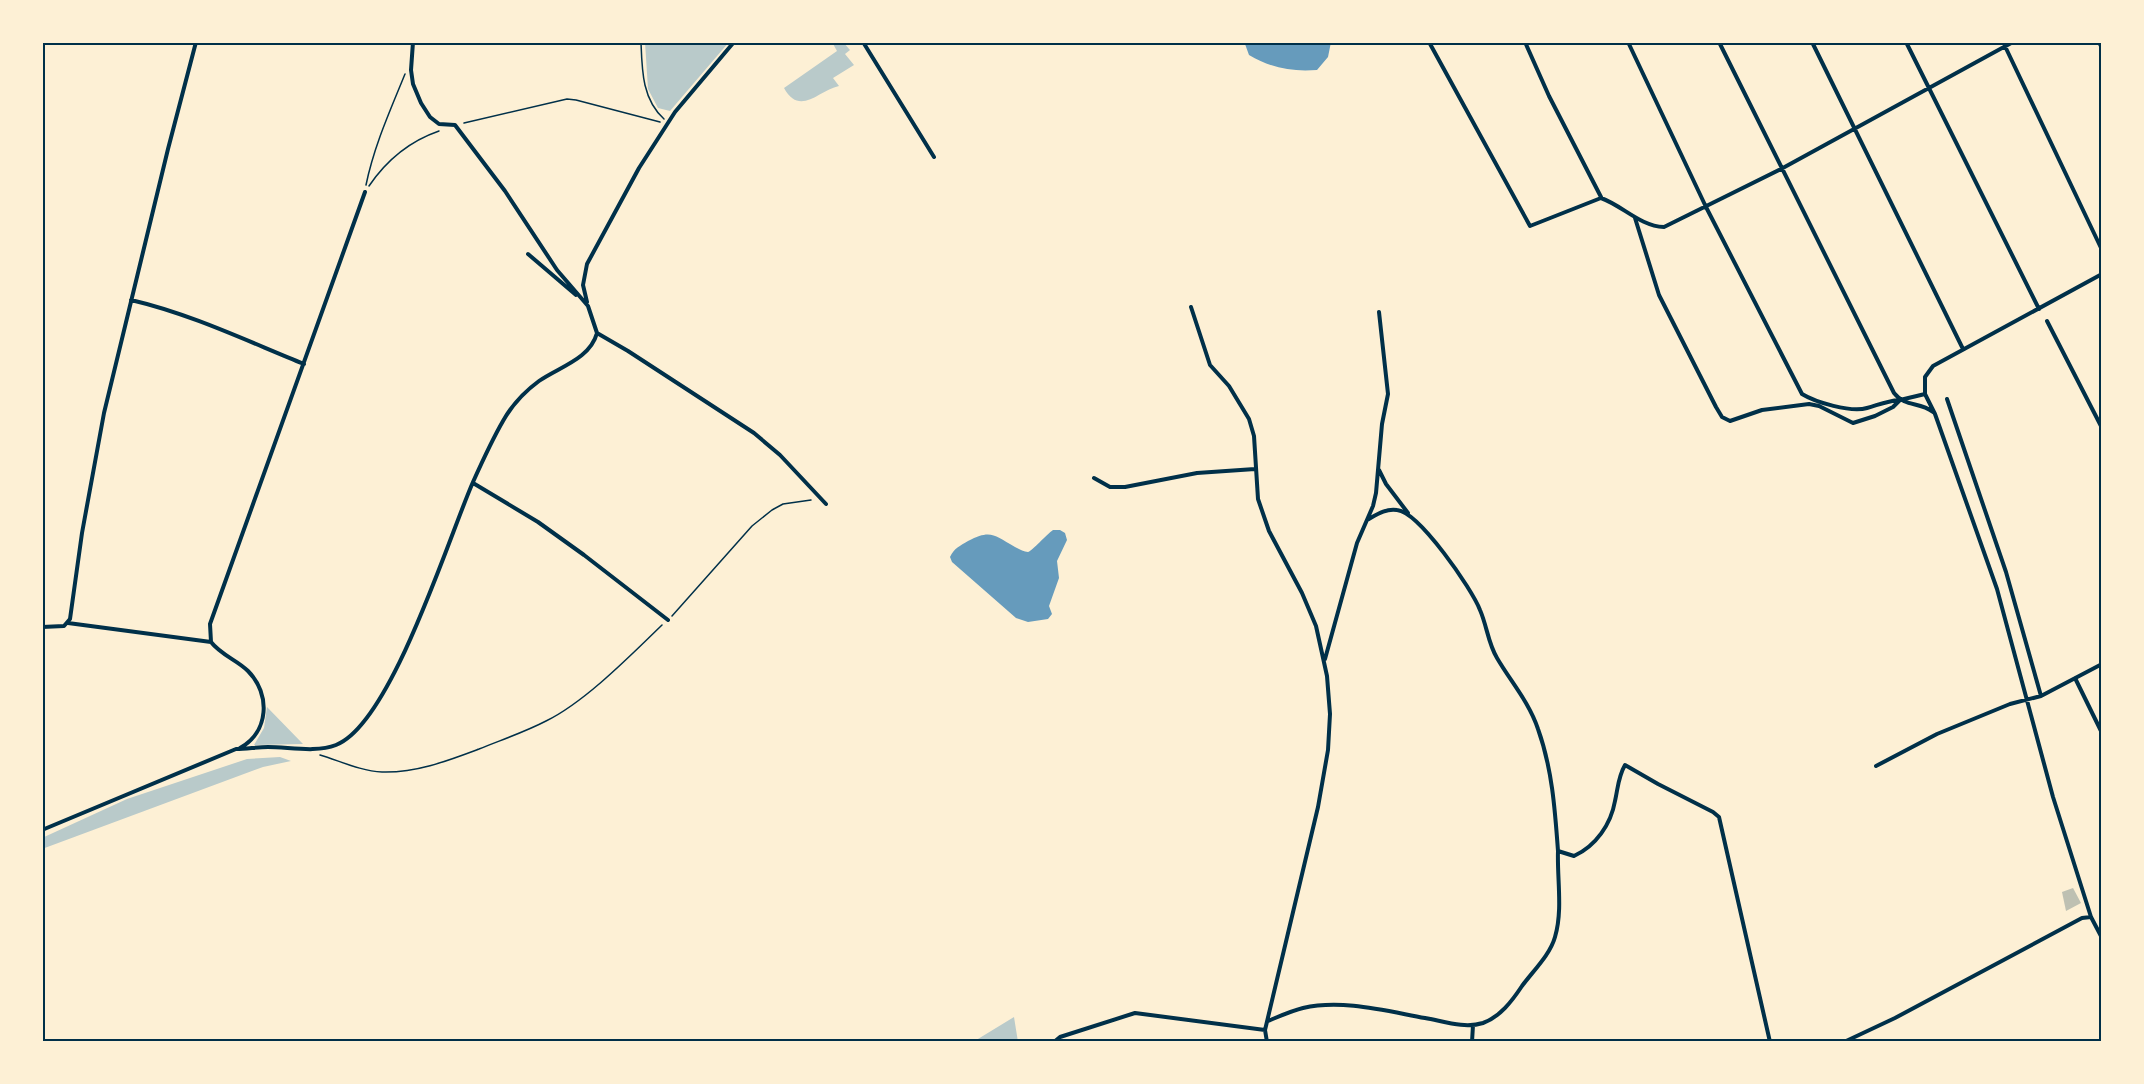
<svg xmlns="http://www.w3.org/2000/svg" width="2144" height="1084" font-family="'Fira Sans',sans-serif">
<style>
.green{fill:#b9caca}
.water{fill:#669bbc}
.building{fill:#bec0b2}
.lines{fill:none;stroke-linecap:round;stroke-linejoin:round}
.path{stroke:#003049;stroke-width:1.5}
.minor{stroke:#003049;stroke-width:4}
.neatline{fill:none;stroke:#003049;stroke-width:2}
</style>
<rect width="100%" height="100%" fill="#fdf0d5"/>
<path class="green" d="M645 42H729L670 111 658 108 648 89Z
M832 42H843L850 50 845 54 854 65 833 78 839 86C819 90 800 117 784 88L837 51Z
M267 707 303 744 254 745 264 728Z
M280 757 291 761 263 767 42 849V838L127 799 247 759Z
M1014 1017 1018 1042H973Z"/>
<path class="water" d="M1243 42H1331L1328 57 1317 70C1292 72 1271 68 1249 55L1245 44Z
M1053 530H1060L1065 533 1067 540 1057 561 1059 578 1049 606 1052 614 1048 619 1028 622 1016 618 952 562 950 557C954 548 960 546 968 541 991 529 994 535 1015 547 1019 549 1024 552 1028 552 1032 551 1047 534 1053 530Z"/>
<path class="building" d="M2073 888 2081 903 2066 911 2062 892Z"/>
<g class="lines">
<path class="path" d="M641 42C642 70 642 99 664 119
M464 123 567 99 576 100 660 122
M366 185C374 146 390 111 405 74
M369 186C386 161 410 141 439 131
M672 616 752 526 772 510 783 504 811 500
M320 755C340 761 361 771 382 772 416 773 447 761 479 749 501 740 525 732 546 721 585 702 631 655 662 625"/>
<path class="minor" d="M413 42 411 70 413 84 421 103 430 117 439 124 455 125 505 191 557 270 588 306 597 333 628 351 754 433 780 455 826 504
M863 42 934 157
M1429 42 1530 226 1601 198C1623 206 1640 226 1664 227L1781 169 2013 42
M1525 42 1549 96 1601 197
M1628 42 1706 207 1802 394C1815 402 1851 413 1867 408 1878 405 1887 401 1899 400
M1719 42 1894 393C1906 408 1919 401 1933 412
M1812 42 1963 349
M1906 42 2039 309
M2003 42 2102 250
M2099 42 2102 48
M1635 218 1659 295 1716 407 1722 417 1730 421 1762 410 1809 404 1819 406 1853 423 1875 416 1893 407 1900 400 1925 394V377L1933 366 2102 274
M528 254 576 295
M131 300C191 314 247 341 304 364
M587 302 583 285 587 264 639 168 675 112 734 42
M1191 307 1210 365 1229 386 1249 419 1254 436 1258 499 1269 531 1302 593 1316 626 1327 676 1330 714 1328 750 1318 807 1265 1030 1267 1042
M2047 321 2102 428
M1925 394 1935 414 1997 589 2053 797 2091 917 2102 938
M1947 399 2006 572 2041 696
M1379 470 1386 484 1408 513
M1094 478 1110 487H1125L1197 473 1255 469
M473 483 538 522 584 555 668 620
M1367 520C1376 515 1386 508 1397 510 1419 512 1472 589 1480 610 1487 626 1488 643 1497 658 1511 682 1529 702 1538 729 1552 768 1555 809 1558 851L1574 856C1596 846 1611 824 1615 801 1618 788 1618 777 1625 765L1658 784 1713 812 1719 817 1770 1042
M68 623 211 642
M42 627 64 626 70 619 82 533 104 413 168 149 196 42
M1325 659 1357 543 1373 506 1376 493 1382 424 1388 394 1379 312
M2075 678 2102 733
M240 748C269 732 271 694 248 671 237 660 221 655 211 642L210 624 365 192
M1876 766 1937 734 2010 704 2041 696 2102 664
M42 830 236 749C247 749 257 747 268 747 289 747 316 753 336 745 391 724 448 539 473 482 482 462 492 440 503 421 512 405 524 392 539 381 559 367 590 359 597 333
M1268 1021C1280 1016 1291 1011 1303 1008 1342 999 1386 1011 1425 1018 1443 1021 1464 1029 1483 1023 1500 1017 1512 1001 1522 986 1533 971 1550 955 1555 937 1563 910 1557 879 1558 851
M1054 1042 1060 1037 1135 1013 1265 1030
M1472 1042 1473 1025
M1844 1042 1895 1018 2082 918 2091 917"/>
</g>
<rect width="2144" height="1084" fill="none" stroke="#fdf0d5" stroke-width="87"/>
<rect x="44" y="44" width="2056" height="996" class="neatline"/>
</svg>
